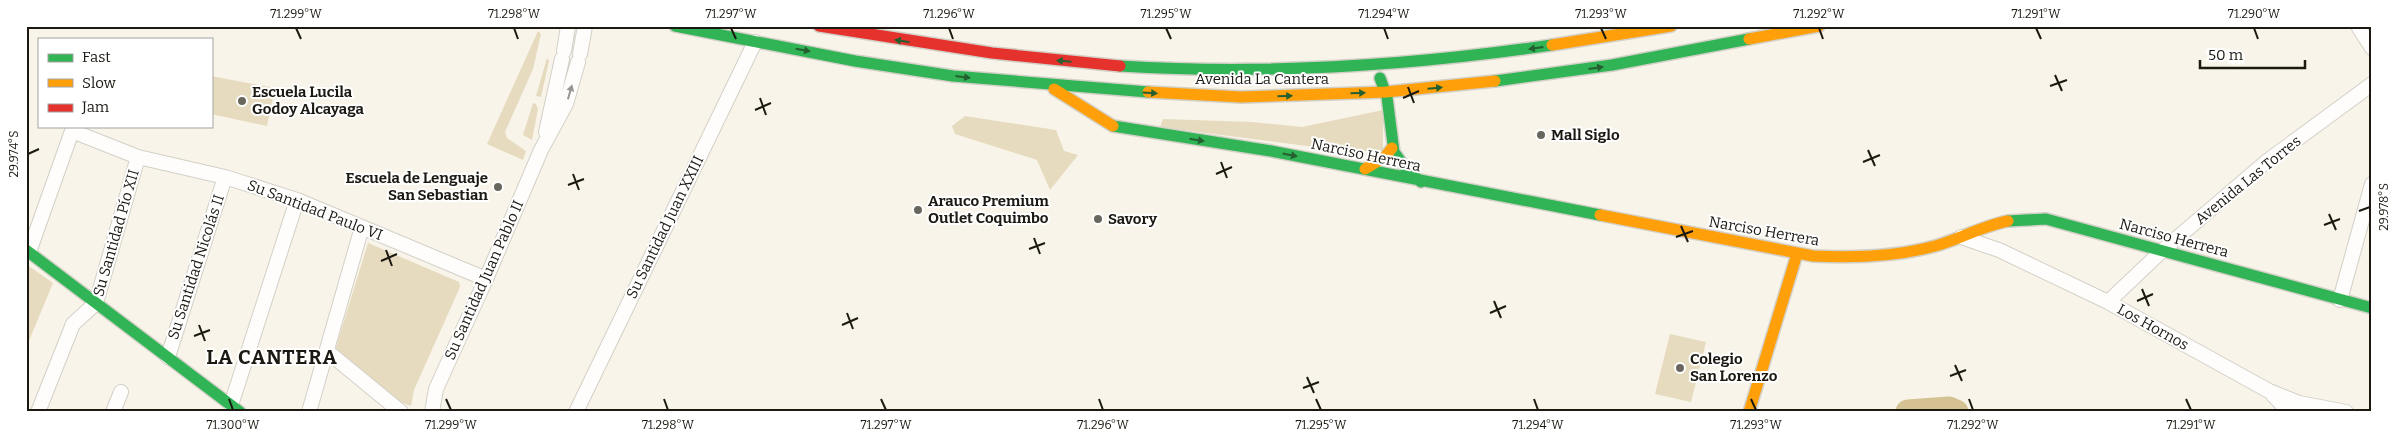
<svg xmlns="http://www.w3.org/2000/svg" width="2398" height="438" font-family="Bitter,serif">
<style>
.green{fill:#e6dbbe}
.lines{fill:none;stroke-linecap:round;stroke-linejoin:round}
.river{stroke:#d4c292;stroke-width:25}
.street-casing{stroke:#d3d0c7;stroke-width:16}
.fast-casing{stroke:#d3d0c7;stroke-width:14}
.slow-casing{stroke:#d3d0c7;stroke-width:14}
.jam-casing{stroke:#d3d0c7;stroke-width:14}
.street{stroke:#fefdfc;stroke-width:14}
.fast{stroke:#30b455;stroke-width:11}
.slow{stroke:#ff9f0a;stroke-width:11}
.jam{stroke:#e5322d;stroke-width:11}
.oneway{fill:#255f30}
.oneway2{fill:#989693}
.ticks{fill:none;stroke:#1c1912;stroke-width:2}
.poi-dot{fill:#69665d;stroke:#fff;stroke-width:2}
.labels{text-anchor:middle;dominant-baseline:central;stroke-width:4;stroke-linejoin:round;paint-order:stroke}
.street-label{font-size:15px;fill:#1c1912;stroke:#fff}
.poi-label{font-size:15px;font-weight:bold;fill:#1c1912;stroke:#fff;text-anchor:start}
.district-label{font-size:20px;font-weight:bold;letter-spacing:1px;fill:#1c1912;stroke:#fff}
.neatline{fill:none;stroke:#1c1912;stroke-width:2}
.ticks-label{font-size:12px;text-anchor:middle;fill:#1c1912}
</style>
<rect width="100%" height="100%" fill="#f8f4e9"/>
<path class="green" d="M538 31 541 34 533 69 505 132 507 138 526 151 523 160 487 144Z
M547 58 549 61 541 97 536 96Z
M211 76 275 88 267 126 211 114Z
M533 103 536 104 538 109 532 140 523 135Z
M1383 110V150L1353 152 1160 127 1163 119 1252 122 1302 127Z
M965 116 1056 130 1064 151 1078 155 1050 190 1037 160 955 134 952 126Z
M368 243 459 282 460 287 414 390 411 406 401 402 335 350Z
M26 264 53 283 26 348Z
M1670 334 1706 342 1691 402 1655 394Z"/>
<g class="lines">
<path class="river" d="M1908 412 1949 409 1956 412"/>
<g class="street-casing">
<path id="street" d="M2359 28 2372 48
M564 51 568 26
M580 54 585 26
M546 132 562 59
M1961 237 1999 250 2108 302 2269 391 2299 403 2346 412
M29 252 72 131 138 157 225 177 297 200 486 279
M2340 300 2372 184
M2108 302 2163 250 2266 162 2372 84
M328 352 401 412
M168 357 225 177
M2273 395 2289 412
M231 405 297 200
M38 412 73 324 96 303 138 157
M113 412 121 392
M309 412 362 227
M432 412 436 389 486 279 541 150 566 104 578 62
M576 412 755 42"/>
</g>
<g class="fast-casing">
<path id="fast" d="M675 26 855 61 953 76 1148 92
M1120 66C1265 75 1408 66 1552 45
M1380 78 1387 97 1394 152 1404 166 1421 182
M1495 81 1612 65 1749 39
M1113 126 1271 151 1600 215
M2008 221 2046 219 2372 308
M26 250 240 412"/>
</g>
<g class="slow-casing">
<path id="slow" d="M1749 39 1819 26
M1552 45 1671 26
M1054 89 1113 126
M1148 92 1241 97 1386 92 1495 81
M1365 169 1385 157 1392 148
M1600 215 1813 256C1854 258 1895 257 1935 246 1960 239 1982 226 2008 221
M1749 412 1797 254"/>
</g>
<g class="jam-casing">
<path id="jam" d="M819 26 992 53 1120 66"/>
</g>
<use href="#street" class="street"/>
<use href="#fast" class="fast"/>
<use href="#slow" class="slow"/>
<use href="#jam" class="jam"/>
</g>
<defs><path id="oneway-solid" d="M-6-.8H1V-3.2L6.5 0L1 3.2V.8H-6Z" transform="scale(1.25)"/></defs>
<g class="oneway">
<use href="#oneway-solid" transform="translate(902 41) rotate(-171)"/>
<use href="#oneway-solid" transform="translate(1536 48) rotate(172)"/>
<use href="#oneway-solid" transform="translate(803 50) rotate(10)"/>
<use href="#oneway-solid" transform="translate(1064 61) rotate(-175)"/>
<use href="#oneway-solid" transform="translate(1596 68) rotate(-8)"/>
<use href="#oneway-solid" transform="translate(963 77) rotate(7)"/>
<use href="#oneway-solid" transform="translate(1435 88) rotate(-5)"/>
<use href="#oneway-solid" transform="translate(1150 93) rotate(3)"/>
<use href="#oneway-solid" transform="translate(1358 93) rotate(-2)"/>
<use href="#oneway-solid" transform="translate(1285 96) rotate(-2)"/>
<use href="#oneway-solid" transform="translate(1197 140) rotate(9)"/>
<use href="#oneway-solid" transform="translate(1290 155) rotate(11)"/>
</g>
<use class="oneway2" href="#oneway-solid" transform="translate(570 92) rotate(-74)"/>
<path class="ticks" d="M296 28 301 39M514 28 518 39M731 28 736 39M949 28 953 39M1166 28 1171 39M1384 28 1388 39M1601 28 1606 39M1819 28 1823 39M2036 28 2041 39M2254 28 2258 39M2055 75 2062 91M2050 86 2067 80M1408 87 1414 103M760 98 766 115M1403 98 1419 91M755 110 771 103M1868 150 1875 166M28 154 39 149M1221 162 1227 178M1863 162 1880 155M573 174 579 190M1216 174 1232 167M568 185 584 179M2359 211 2370 207M2329 214 2336 230M2324 225 2340 219M1681 226 1688 242M1676 237 1693 231M1034 238 1040 254M1029 249 1045 243M386 250 392 266M381 261 397 254M2142 289 2149 306M1494 301 1501 318M2137 301 2153 294M847 313 853 329M1490 313 1506 306M199 325 205 341M842 325 858 318M194 336 210 330M1955 365 1962 381M1950 376 1966 370M1307 377 1314 393M1303 388 1319 382M229 399 233 410M446 399 451 410M664 399 668 410M881 399 886 410M1099 399 1103 410M1316 399 1321 410M1534 399 1538 410M1751 399 1756 410M1969 399 1973 410M2186 399 2191 410"/>
<g class="poi-dot">
<circle cx="242" cy="101" r="5"/>
<circle cx="1541" cy="135" r="5"/>
<circle cx="498" cy="187" r="5"/>
<circle cx="918" cy="210" r="5"/>
<circle cx="1098" cy="219" r="5"/>
<circle cx="1680" cy="368" r="5"/>
</g>
<g class="labels">
<g class="street-label">
<text x="1262" y="79">Avenida La Cantera</text>
<text transform="translate(1366 155) rotate(12)">Narciso Herrera</text>
<text transform="translate(2248 180) rotate(-39)">Avenida Las Torres</text>
<text transform="translate(315 210) rotate(21)">Su Santidad Paulo VI</text>
<text transform="translate(665 227) rotate(-64)">Su Santidad Juan XXIII</text>
<text transform="translate(1764 231) rotate(10)">Narciso Herrera</text>
<text transform="translate(116 233) rotate(-74)">Su Santidad Pío XII</text>
<text transform="translate(2174 238) rotate(15)">Narciso Herrera</text>
<text transform="translate(196 267) rotate(-72)">Su Santidad Nicolás II</text>
<text transform="translate(484 280) rotate(-66)">Su Santidad Juan Pablo II</text>
<text transform="translate(2153 327) rotate(29)">Los Hornos</text>
</g>
<g class="poi-label">
<text x="252" y="92">Escuela Lucila<tspan x="252" dy="17">Godoy Alcayaga</tspan></text>
<text x="1551" y="135">Mall Siglo</text>
<text x="488" y="178" text-anchor="end">Escuela de Lenguaje<tspan x="488" dy="17">San Sebastian</tspan></text>
<text x="928" y="201">Arauco Premium<tspan x="928" dy="17">Outlet Coquimbo</tspan></text>
<text x="1108" y="219">Savory</text>
<text x="1690" y="359">Colegio<tspan x="1690" dy="17">San Lorenzo</tspan></text>
</g>
<g class="district-label">
<text x="272" y="357">LA CANTERA</text>
</g>
</g>
<rect width="2398" height="438" fill="none" stroke="#ffffff" stroke-width="55"/>
<rect x="38" y="38" width="175" height="90" fill="#ffffff" stroke="#a4a3a0"/>
<rect x="48" y="54" width="25" height="8" fill="#30b455" stroke="#a4a3a0"/>
<text x="82" y="62" font-size="15" fill="#1c1912">Fast</text>
<rect x="48" y="79" width="25" height="8" fill="#ff9f0a" stroke="#a4a3a0"/>
<text x="82" y="88" font-size="15" fill="#1c1912">Slow</text>
<rect x="48" y="104" width="25" height="8" fill="#e5322d" stroke="#a4a3a0"/>
<text x="82" y="112" font-size="15" fill="#1c1912">Jam</text>
<path d="M2200 60v8h105v-8" fill="none" stroke="#1c1912" stroke-width="2.5"/>
<text x="2208" y="60" font-size="15" fill="#1c1912" stroke="#ffffff" stroke-width="4" paint-order="stroke">50 m</text>
<rect x="28" y="28" width="2342" height="382" class="neatline"/>
<g class="ticks-label">
<text x="296" y="18">71.299°W</text>
<text x="514" y="18">71.298°W</text>
<text x="731" y="18">71.297°W</text>
<text x="949" y="18">71.296°W</text>
<text x="1166" y="18">71.295°W</text>
<text x="1384" y="18">71.294°W</text>
<text x="1601" y="18">71.293°W</text>
<text x="1819" y="18">71.292°W</text>
<text x="2036" y="18">71.291°W</text>
<text x="2254" y="18">71.290°W</text>
<text transform="translate(14 154) rotate(-90)" y="4">29.974°S</text>
<text transform="translate(2384 207) rotate(-90)" y="4">29.978°S</text>
<text x="233" y="429">71.300°W</text>
<text x="451" y="429">71.299°W</text>
<text x="668" y="429">71.298°W</text>
<text x="886" y="429">71.297°W</text>
<text x="1103" y="429">71.296°W</text>
<text x="1321" y="429">71.295°W</text>
<text x="1538" y="429">71.294°W</text>
<text x="1756" y="429">71.293°W</text>
<text x="1973" y="429">71.292°W</text>
<text x="2191" y="429">71.291°W</text>
</g>
</svg>
